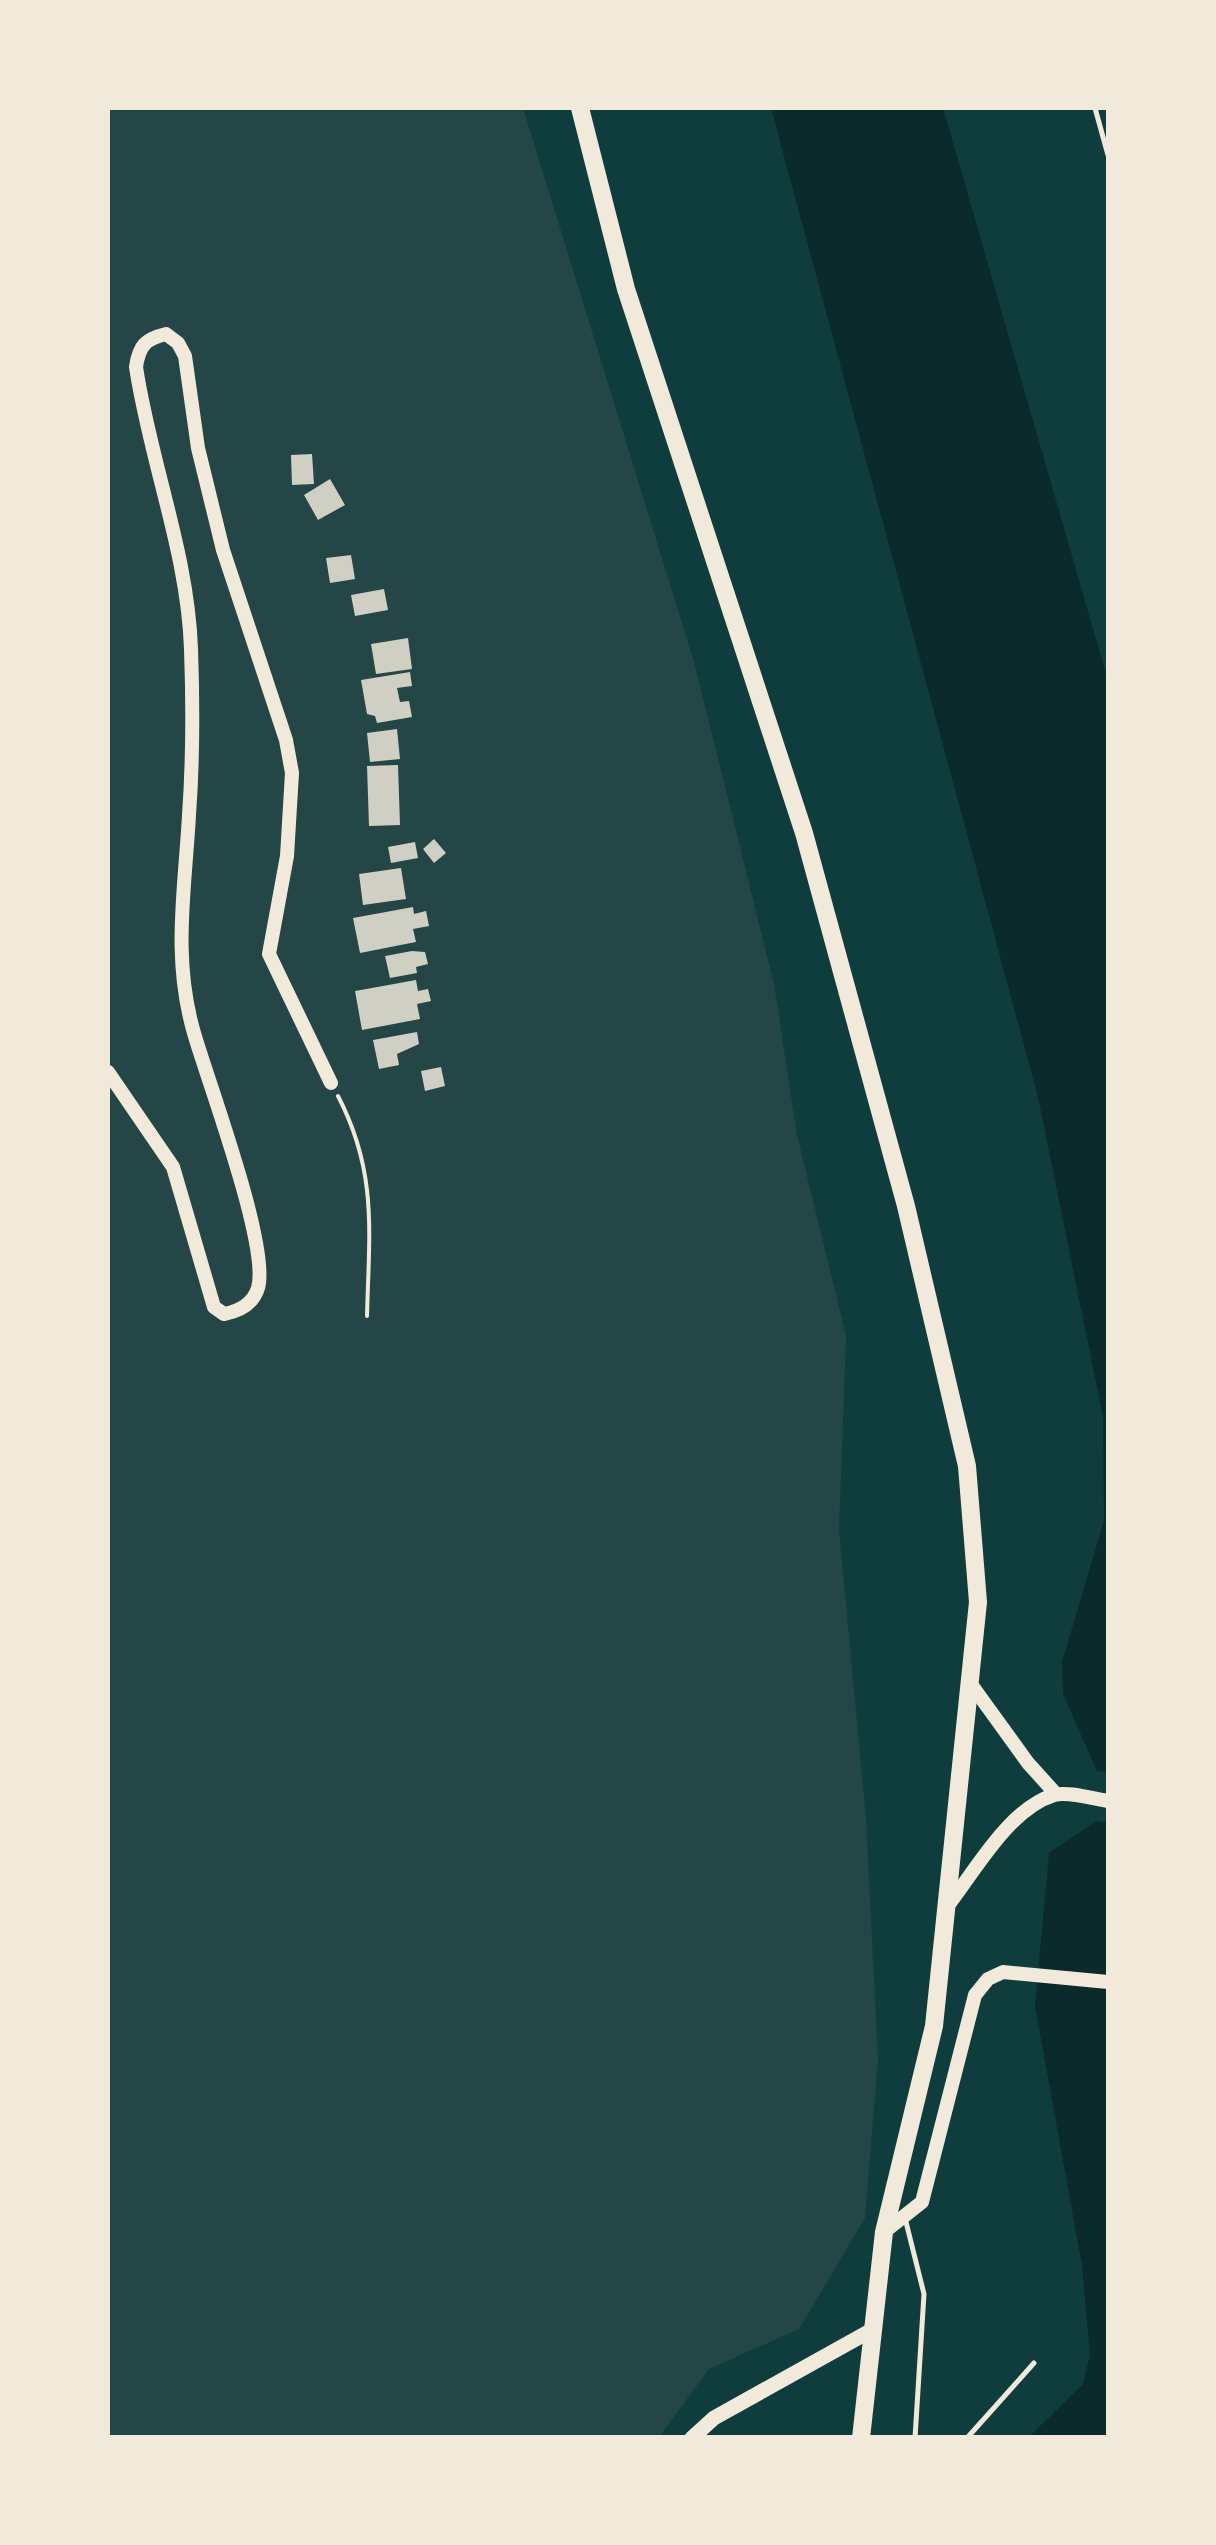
<svg xmlns="http://www.w3.org/2000/svg" width="1216" height="2545" font-family="'Open Sans',sans-serif">
<style>
.green{fill:#244646}
.water{fill:#0a2a2b}
.building{fill:#cfcfc3}
.lines{fill:none;stroke-linecap:round;stroke-linejoin:round}
.path{stroke:#f1e9da;stroke-width:4}
.service{stroke:#f1e9da;stroke-width:5}
.tertiary{stroke:#f1e9da;stroke-width:14}
.secondary{stroke:#f1e9da;stroke-width:15}
.primary{stroke:#f1e9da;stroke-width:18}
</style>
<rect width="100%" height="100%" fill="#0f3d3e"/>
<path class="green" d="M108 108H523L694 662 774 984 797 1135 846 1336 839 1530 866 1819 878 2059 865 2218 799 2329 709 2369 659 2437H108Z"/>
<path class="water" d="M771 108H943L1108 681V1772L1097 1771 1063 1694 1062 1662 1104 1521 1103 1417 1038 1097Z
M1096 1821 1108 1823V2437L1028 2438 1083 2384 1090 2355 1082 2266 1035 2006 1049 1853Z"/>
<path class="building" d="M312 454 314 484 292 485 291 455Z
M330 479 345 505 318 520 304 495Z
M351 555 355 579 330 583 326 558Z
M384 589 388 610 355 616 351 595Z
M408 638 412 669 376 674 371 644Z
M410 672 412 686 397 688 400 702 409 701 412 717 377 723 375 716 367 714 361 680Z
M397 729 400 759 370 762 367 733Z
M398 765 400 825 369 826 367 766Z
M434 839 446 853 434 863 423 849Z
M415 842 418 858 391 863 388 847Z
M401 868 406 899 363 905 359 874Z
M413 907 414 914 426 911 429 926 413 929 416 942 360 953 353 918Z
M412 951 425 952 428 964 416 967 417 973 390 978 385 956Z
M416 980 418 991 428 989 431 1001 417 1004 420 1019 362 1030 355 991Z
M417 1032 419 1044 397 1054 399 1065 379 1069 373 1040Z
M441 1067 445 1086 425 1091 421 1071Z"/>
<g class="lines">
<path class="path" d="M338 1096C378 1173 369 1233 367 1316"/>
<path class="service" d="M1095 108 1108 155
M905 2218 924 2294 915 2438
M967 2438 1034 2363"/>
<path class="tertiary" d="M108 1072 173 1167 214 1307 224 1314C240 1311 253 1304 258 1288 270 1246 208 1082 194 1033 172 958 185 890 189 815 193 760 193 704 191 649 188 554 150 461 136 367 139 346 145 339 166 334L178 343 185 356 198 448 223 550 286 740 292 773 287 856 269 954 331 1083
M968 1680 1028 1763 1056 1794
M946 1908C974 1873 1008 1809 1054 1795 1069 1791 1093 1799 1108 1801
M884 2232 922 2202 975 1995 988 1979 1003 1972 1108 1982"/>
<path class="secondary" d="M692 2438 714 2418 872 2330"/>
<path class="primary" d="M580 108 626 289 804 833 906 1206 967 1466 978 1602 934 2026 884 2232 861 2438"/>
</g>
<rect width="1216" height="2545" fill="none" stroke="#f1e9da" stroke-width="220"/>
</svg>
